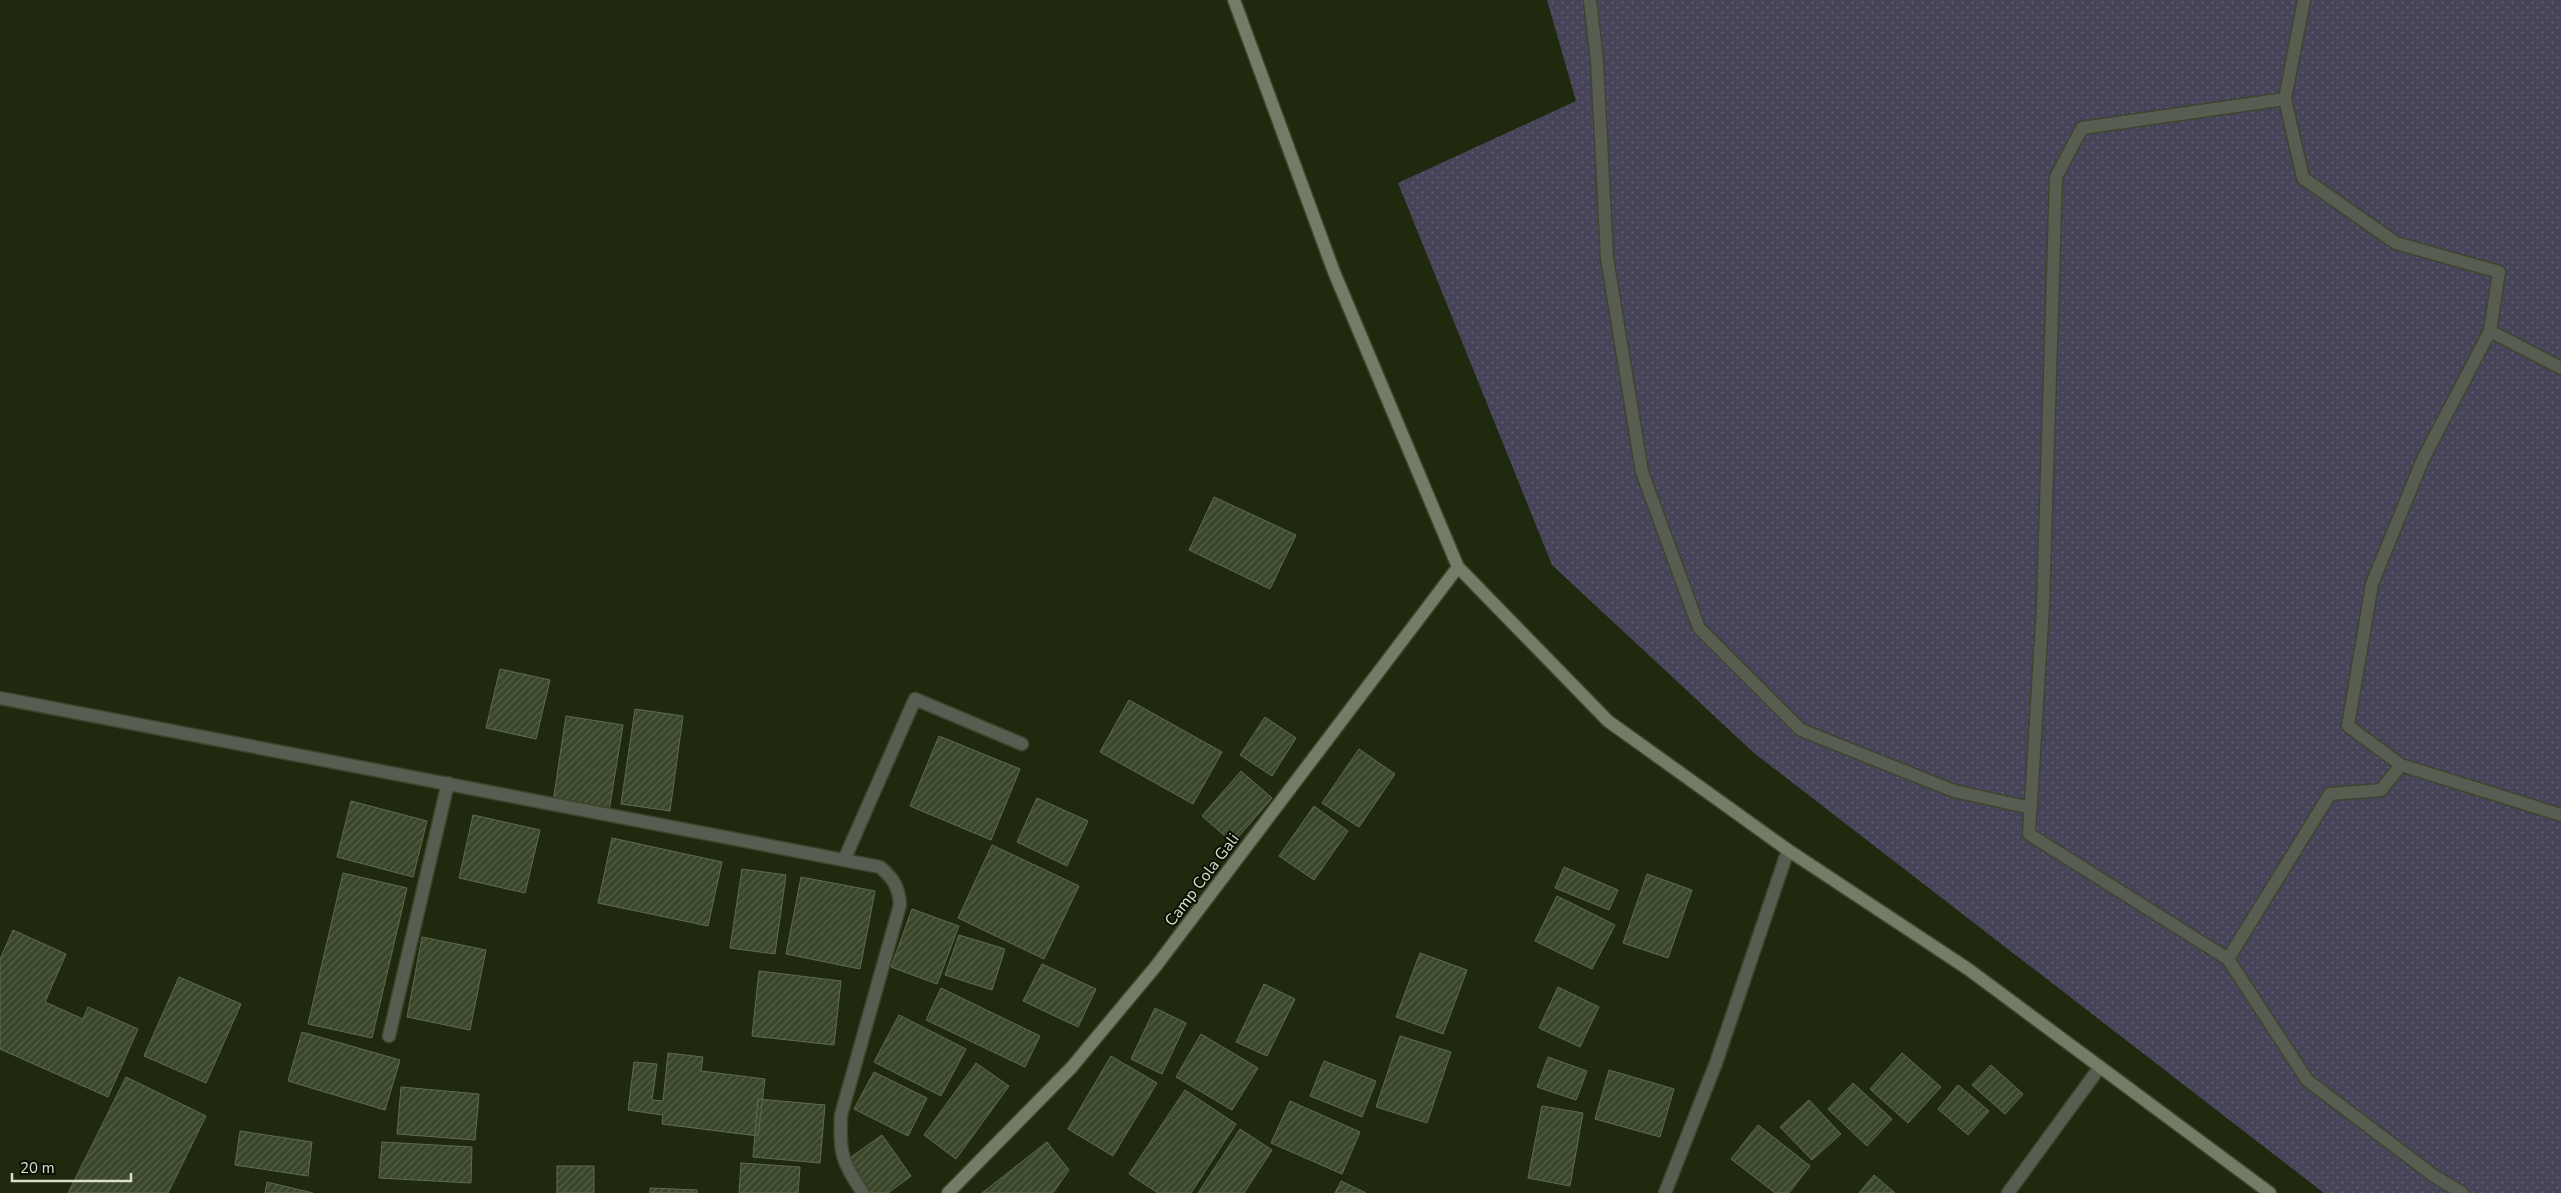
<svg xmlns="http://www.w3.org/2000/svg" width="2561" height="1193" font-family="'Nunito Sans',sans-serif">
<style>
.grass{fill:url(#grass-dots)}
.building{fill:url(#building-hatch);stroke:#5f6c4e}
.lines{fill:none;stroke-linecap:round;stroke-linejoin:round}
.lane-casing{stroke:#3d462d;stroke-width:15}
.street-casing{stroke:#3d462d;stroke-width:15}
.secondary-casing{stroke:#3d462d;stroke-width:15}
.lane{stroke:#575d50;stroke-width:12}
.street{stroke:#575d50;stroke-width:12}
.secondary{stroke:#737c67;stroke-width:12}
.labels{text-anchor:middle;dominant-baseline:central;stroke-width:4;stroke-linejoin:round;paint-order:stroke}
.street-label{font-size:16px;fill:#d9e0cf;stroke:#0b1005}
</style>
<defs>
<pattern id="grass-dots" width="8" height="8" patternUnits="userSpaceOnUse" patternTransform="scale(1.25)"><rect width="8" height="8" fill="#47445a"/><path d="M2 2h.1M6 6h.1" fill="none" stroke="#615f71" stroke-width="1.8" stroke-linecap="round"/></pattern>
<pattern id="building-hatch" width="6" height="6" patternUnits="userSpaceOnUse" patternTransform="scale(1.25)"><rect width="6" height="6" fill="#3a462a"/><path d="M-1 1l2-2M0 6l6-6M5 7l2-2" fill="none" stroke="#566048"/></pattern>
</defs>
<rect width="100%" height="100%" fill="#1f290e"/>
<path class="grass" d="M1547 0H2561V1193H2324L1754 753 1552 565 1398 183 1576 101Z"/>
<path class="building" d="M1214 497 1296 535 1270 589 1189 550Z
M500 669 550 680 536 739 486 728Z
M1129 700 1222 752 1193 804 1100 752Z
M635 709 683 716 670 811 621 804Z
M566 716 623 725 609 811 553 802Z
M1265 717 1296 738 1272 776 1240 755Z
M939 736 1020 769 991 840 910 806Z
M1359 749 1395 774 1359 827 1322 803Z
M1241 771 1272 798 1233 843 1202 816Z
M1037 798 1088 821 1067 866 1017 842Z
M351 801 427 821 413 877 337 857Z
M1314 806 1348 831 1314 880 1279 856Z
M473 815 540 830 525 893 459 878Z
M612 838 722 862 708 926 598 903Z
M992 845 1079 886 1044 959 958 918Z
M1564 867 1618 890 1609 910 1555 888Z
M742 869 786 875 775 954 730 948Z
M343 873 407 888 372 1038 308 1024Z
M1647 874 1692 890 1668 958 1623 943Z
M801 877 875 891 860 969 786 954Z
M1557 896 1615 925 1592 969 1535 941Z
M912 909 959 926 937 984 891 967Z
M13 930 66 954 45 1002 83 1019 88 1007 138 1029 108 1097 0 1049V959Z
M959 935 1005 949 992 990 945 975Z
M422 937 486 950 470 1030 407 1017Z
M1420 953 1467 970 1443 1034 1396 1017Z
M1042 964 1096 989 1078 1027 1023 1001Z
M759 971 841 981 834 1045 752 1036Z
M179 977 241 1004 206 1083 144 1056Z
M1264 984 1295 999 1267 1056 1236 1042Z
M1558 987 1599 1007 1580 1047 1539 1028Z
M941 988 1040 1036 1025 1067 926 1020Z
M1155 1008 1186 1023 1162 1074 1131 1059Z
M899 1015 966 1049 941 1096 874 1062Z
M302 1032 400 1060 385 1110 288 1081Z
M1201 1034 1258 1068 1232 1110 1176 1077Z
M1400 1036 1451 1052 1427 1123 1376 1107Z
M668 1053 703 1057 701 1071 765 1079 758 1136 662 1124 663 1115 628 1110 634 1062 657 1064 652 1100 663 1101Z
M1902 1053 1941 1087 1908 1123 1870 1089Z
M1111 1056 1157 1083 1113 1156 1068 1129Z
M1548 1057 1587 1071 1576 1100 1537 1087Z
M1324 1061 1376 1081 1362 1117 1310 1096Z
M976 1063 1009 1086 956 1159 924 1135Z
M1991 1065 2023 1094 2005 1114 1972 1085Z
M1609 1070 1674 1089 1660 1137 1595 1119Z
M874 1072 927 1098 908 1136 854 1109Z
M126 1077 206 1116 168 1193H68Z
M1853 1083 1892 1119 1867 1146 1828 1109Z
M1958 1085 1989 1111 1968 1135 1938 1109Z
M401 1087 479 1094 475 1140 397 1134Z
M1185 1090 1236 1124 1191 1193H1158L1129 1174Z
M758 1099 825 1105 820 1163 753 1157Z
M1809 1100 1841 1134 1812 1160 1780 1127Z
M1290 1101 1360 1132 1342 1174 1271 1143Z
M1542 1106 1583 1113 1570 1186 1528 1178Z
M1758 1125 1810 1166 1789 1193H1775L1731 1159Z
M1240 1129 1272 1150 1244 1193H1198Z
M240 1131 312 1142 308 1176 235 1165Z
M882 1135 911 1176 888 1193H869L847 1160Z
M382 1142 472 1147 471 1183 379 1178Z
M1047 1142 1069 1170 1053 1193H982Z
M741 1163 800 1167 798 1193H739Z
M557 1166H594V1193H557Z
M1874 1175 1895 1193H1859Z
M1341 1181 1366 1193H1335Z
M267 1182 313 1193H265Z
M650 1188 697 1190V1193H650Z"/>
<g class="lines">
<g class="lane-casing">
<path id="lane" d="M1590 0 1597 61 1607 258 1642 472 1699 628 1801 730 1954 791 2031 808
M2285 99 2304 0
M2401 765 2348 726 2372 584 2423 459 2490 331 2561 368
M2228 959 2029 834 2043 605 2056 177 2082 128 2285 99 2303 178 2396 243 2499 272 2490 331
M2462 1193 2434 1176 2307 1080 2228 959 2330 794 2381 790 2401 765 2561 815"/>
</g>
<g class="street-casing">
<path id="street" d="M0 698 880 867C893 878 899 887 900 905L841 1115C839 1153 842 1162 863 1193
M844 860 915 699 1022 744
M389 1036 448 783
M1665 1193 1716 1063 1788 850
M2008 1193 2100 1067"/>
</g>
<g class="secondary-casing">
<path id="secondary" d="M1234 0 1334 272 1458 567 1608 721 1788 850 1968 969 2270 1193
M948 1193 1071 1068 1156 966 1458 567"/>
</g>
<use href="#lane" class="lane"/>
<use href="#street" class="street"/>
<use href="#secondary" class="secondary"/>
</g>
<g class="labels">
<g class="street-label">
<text transform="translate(1202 880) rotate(-53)">Camp Cola Gali</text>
</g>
</g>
<path d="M12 1173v8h119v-8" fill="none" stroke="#d9e0cf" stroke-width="2.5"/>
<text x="20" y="1173" font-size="15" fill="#d9e0cf" stroke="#0b1005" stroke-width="4" paint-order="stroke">20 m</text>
</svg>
